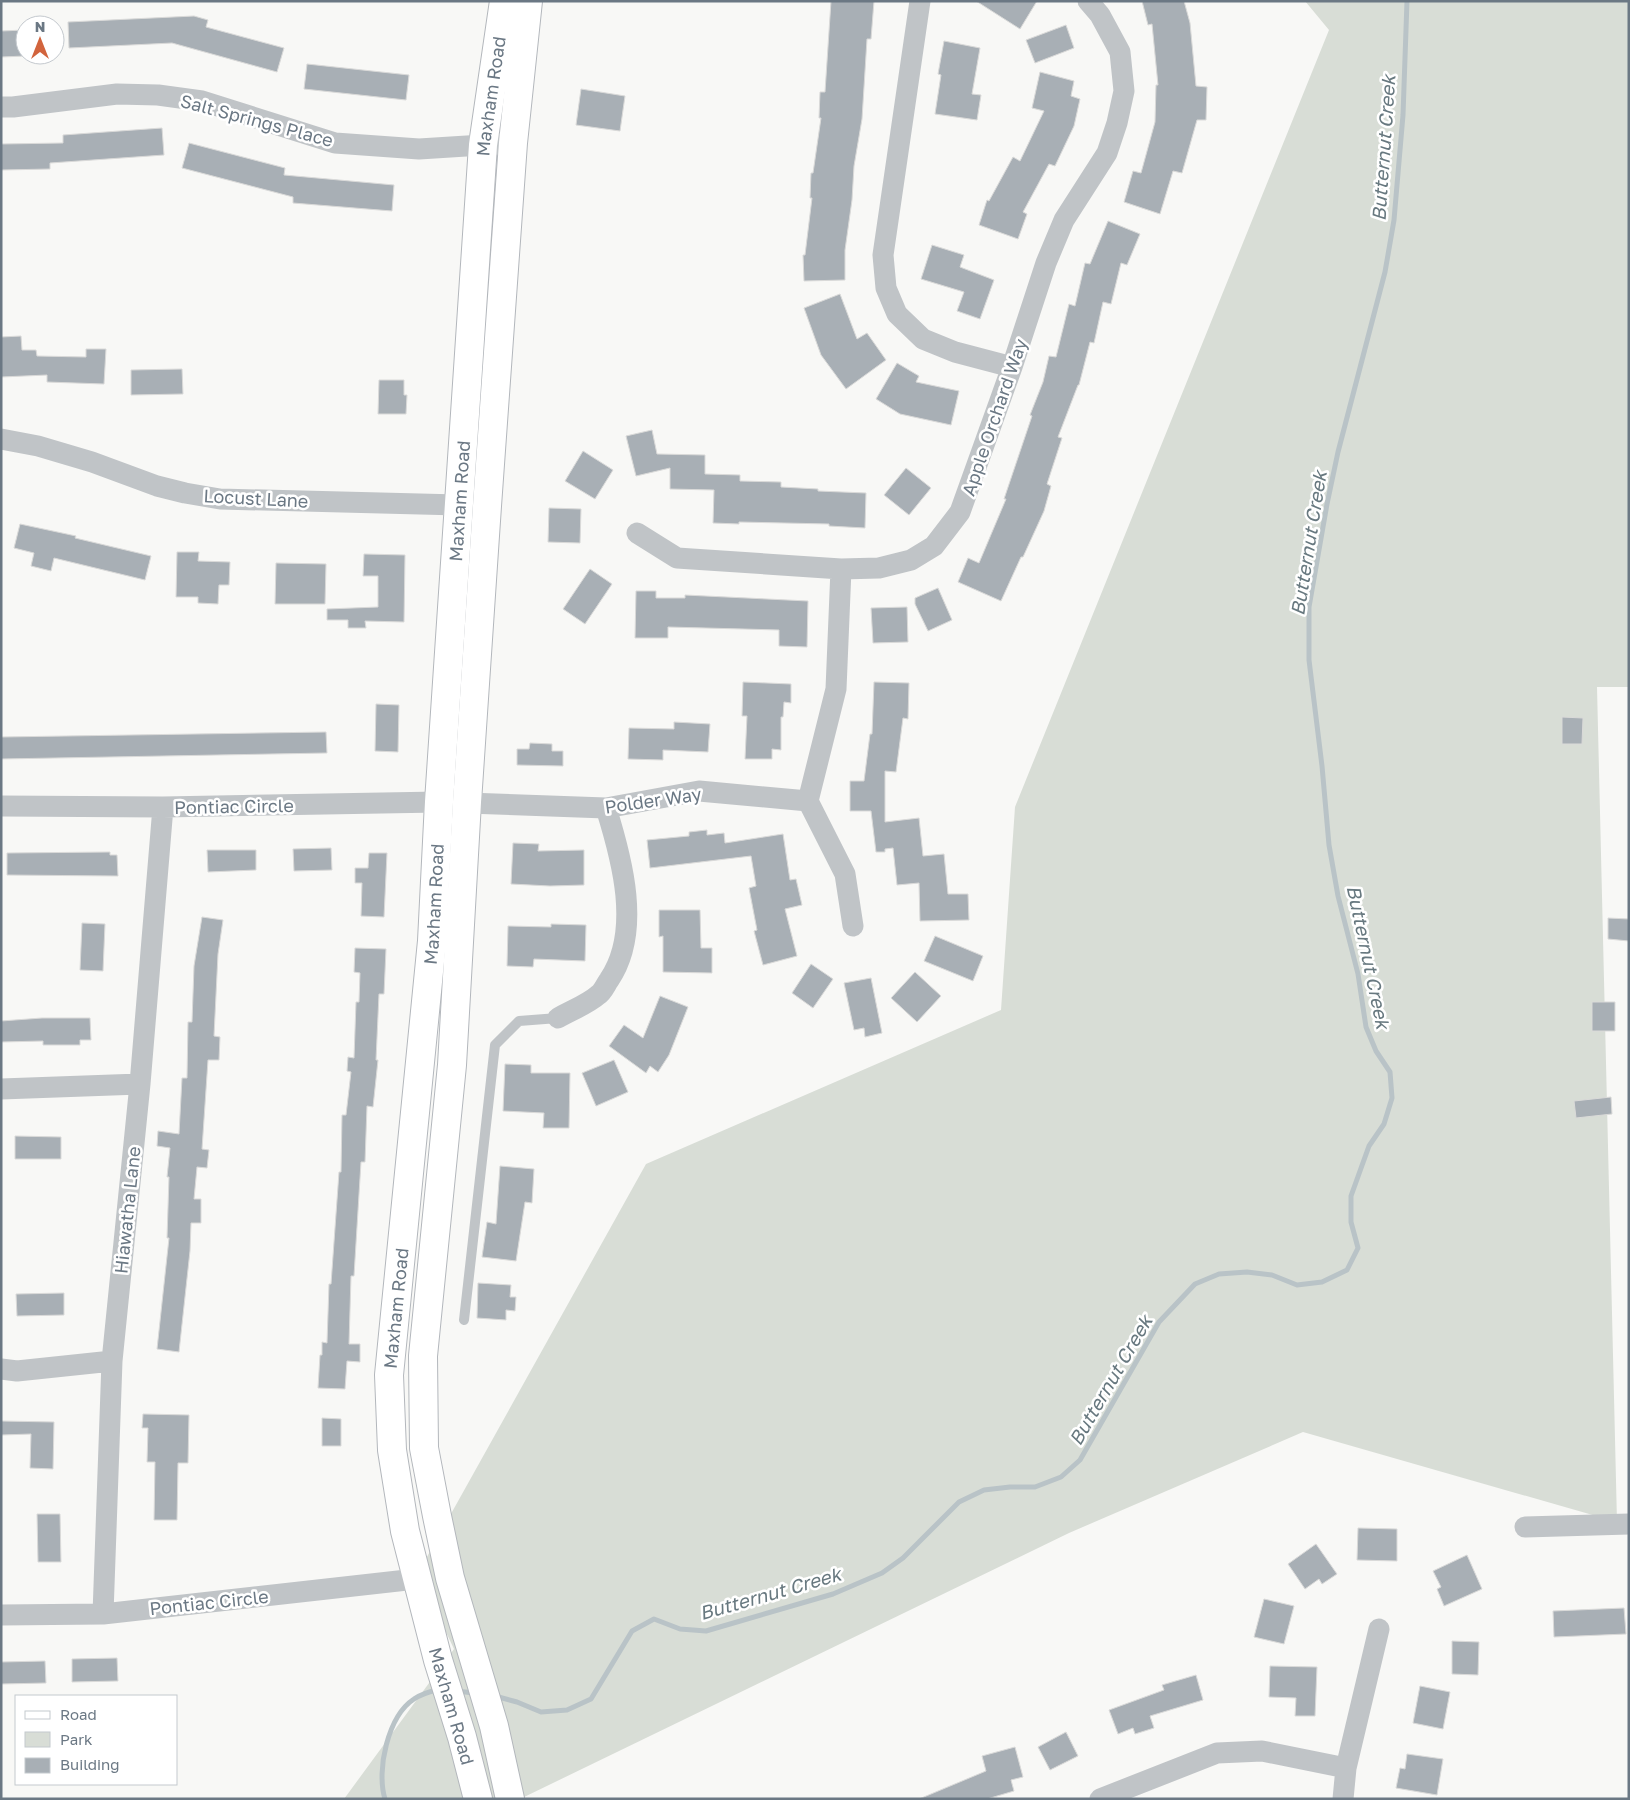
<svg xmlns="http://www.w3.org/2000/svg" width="1630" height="1800" font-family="'Golos Text',sans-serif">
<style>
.green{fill:#d8ddd6}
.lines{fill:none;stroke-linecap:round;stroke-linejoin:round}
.stream{stroke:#b9c3c7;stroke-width:5}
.building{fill:#a8afb5;stroke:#dadad9}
.secondary-casing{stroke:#b3b7bc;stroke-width:30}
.lane{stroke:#c0c4c7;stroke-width:10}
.street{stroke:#c0c4c7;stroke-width:21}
.secondary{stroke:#fff;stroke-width:28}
.labels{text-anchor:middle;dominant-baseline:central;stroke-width:5;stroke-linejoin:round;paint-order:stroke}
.street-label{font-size:18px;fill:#6b7884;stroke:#fff}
.water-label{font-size:19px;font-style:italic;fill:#67787f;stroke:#fff}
</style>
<rect width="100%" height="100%" fill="#f8f8f6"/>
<path class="green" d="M1305 1H1629V687H1597L1617 1522 1303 1432 1069 1533 520 1799H344L454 1649 418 1573 646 1164 1001 1010 1015 807 1329 30Z"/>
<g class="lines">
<path class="stream" d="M456 1691 474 1693
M495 1696 517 1702 541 1712 567 1710 591 1699 632 1631 654 1619 680 1629 706 1631 833 1594 882 1573 903 1558 959 1502 984 1490 1010 1487H1035L1061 1477 1080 1460 1159 1322 1195 1284 1219 1274 1247 1272 1272 1275 1297 1285 1322 1282 1347 1270 1358 1248 1351 1222V1196L1369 1146 1384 1124 1392 1098 1390 1072 1376 1051 1366 1027 1358 974 1338 896 1329 845 1322 766 1309 660V607L1327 504 1338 452 1385 272 1394 220 1403 115 1407 1
M385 1799C376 1770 388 1716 414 1699 421 1694 432 1691 440 1689"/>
</g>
<path class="building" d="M831 1H874L871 39H867L862 119 854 166 852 200 845 250V280L804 281 803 255H805L812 198H810L811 173H813L821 118H819L820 92H825Z
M976 1H1037L1020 29Z
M1142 1H1184L1190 23 1196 86 1207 87 1206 120H1197L1182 173 1173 171 1160 214 1124 202 1133 171 1141 173 1155 122 1156 85H1158L1152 24 1148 25Z
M194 16 208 20 206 27 284 48 277 72 172 43 69 48 68 22Z
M1066 25 1074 48 1035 63 1026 40Z
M25 30V56L1 57V31Z
M944 41 980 48 972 94 981 95 977 120 935 114 941 75 938 74Z
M307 64 409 75 406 100 304 89Z
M1040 72 1074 81 1071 96 1080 99 1074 126 1055 166 1049 164 1023 212 1027 214 1018 239 979 225 987 200 989 201 1013 157 1020 161 1044 111 1032 108Z
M581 89 625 96 620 131 576 125Z
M162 128 164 155 50 163V169L1 170V144L63 143V135Z
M189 143 285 168 284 175 394 185 392 211 293 203V197L182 168Z
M1108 221 1140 234 1127 265 1121 263 1111 304 1103 302 1094 343 1090 342 1079 385H1078L1058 437 1062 438 1047 484 1051 486 1044 511 1023 557H1021L1001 601 958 582 968 558 979 563 1006 499H1004L1032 416 1030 415 1043 382 1049 356 1056 357 1069 304 1075 306 1085 263 1090 264Z
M932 245 964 255 960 267 994 280 980 319 957 311 964 292 921 279Z
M840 294 857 339 867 333 886 360 846 389 821 355 804 308Z
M21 336 22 350H36L37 356 86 357V349H106L104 384 47 382V375L1 377V337Z
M897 363 919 376 916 382 959 391 951 425 900 414 876 399Z
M182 369 183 394 131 395V370Z
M379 380H404V395H407L406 414H378Z
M652 430 657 454 705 455V474L740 475V481L781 482V487L818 489V491L866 493 865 528 829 526V524L739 522V524L713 523 714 490 670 489V468L636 476 626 436Z
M583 451 613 470 595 499 565 481Z
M906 468 931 488 909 515 884 495Z
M549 508 581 509 580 543 548 542Z
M20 524 76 536 75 538 151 556 145 580 54 558 51 571 31 566 34 553 14 548Z
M177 552H199L198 561 230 562 229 585H219L218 604 198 603V597H176Z
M364 554 405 555 404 622 365 621 366 628H348V620H327V609L378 607V576H363Z
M276 563 326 564 325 604H275Z
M590 569 612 584 585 624 563 609Z
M938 588 952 620 928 631 915 604V598Z
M636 591H656V598H685V595L808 601 807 647 779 646V630L668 627V638H635Z
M907 607 908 642 873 643 871 608Z
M743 682 791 684V703L784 702 783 717H781V750L772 749V759H745L747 716H742Z
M874 682 909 683 908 719 903 718 896 772 885 771V822L919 818 923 856 944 854 948 894H968L969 920 920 921 919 883 897 885 893 848 885 849V852H876L871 811H850V781H864L870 734H872Z
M376 704 399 705 398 752 375 751Z
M1562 717 1583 718 1582 744H1562Z
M674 722 710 724 708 752 663 750V760L628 759 629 728 674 729Z
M326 732 327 753 1 759V737Z
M530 743 552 744V751H563V766L517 765V749H529Z
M707 830V835L724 833 725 843 783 834 790 880 796 879 802 905 785 909 797 956 763 965 754 931 757 930 749 888 756 886 751 856 650 868 647 840 689 836V832Z
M513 843 539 844 538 851 584 850V885L550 886 511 884Z
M331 848 332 870 294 871 293 849Z
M207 850H256V870L208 872Z
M110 852V855H117L118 876 7 875V853Z
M369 853H387L384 917 361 916 362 883H355V868H368Z
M659 910H700L701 948H712V973L663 972V936L659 937Z
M202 917 223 920 218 954 214 1036 220 1037 219 1060H208L202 1149 209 1150 207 1168 197 1167 194 1199H201V1223H191L190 1251 179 1352 157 1349 169 1238H167L169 1177H167L170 1148 157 1146 158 1131 179 1134 182 1078H187L188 1022H192L194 966Z
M1608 918 1629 919V941L1608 939Z
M82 923 105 924 103 971 80 970Z
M551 924 586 925 585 961 534 959 533 967 507 966 508 926 551 927Z
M935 936 983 956 973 981 924 961Z
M355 948 386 949 384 994H379L376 1060H378L373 1107 367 1106 365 1162H361L354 1276H351L349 1344H360V1362L347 1361 345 1389 318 1388 320 1355H322V1342L327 1343 329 1284H331L339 1172H341L342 1115H346L351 1072 347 1071 348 1057 354 1058 356 1002H359L360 973 354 972Z
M811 964 833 979 813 1008 792 993Z
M915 972 941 996 917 1022 891 998Z
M871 978 882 1033 865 1037 864 1028 854 1030 844 983Z
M660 996 688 1007 669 1055 658 1072 650 1066 646 1073 609 1046 624 1025 643 1038Z
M1592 1002H1615V1031H1592Z
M42 1018H90L91 1040H80V1045H43V1041L1 1042V1021Z
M614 1060 628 1092 596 1106 582 1073Z
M505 1064 531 1065V1073H570L569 1128H543L544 1113 503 1111Z
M1611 1097 1612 1114 1576 1118 1574 1101Z
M15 1136 61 1137V1159H15Z
M500 1166 534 1169 532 1203 525 1202 516 1261 482 1257 487 1222 496 1224Z
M478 1283 511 1285 510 1297H516L515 1311 506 1310V1320L477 1318Z
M64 1293V1315L17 1316 16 1294Z
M143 1414 189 1415 188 1463H178L177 1520H154L155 1462H147L148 1428H142Z
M322 1418 341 1419V1446H322Z
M1 1421 54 1422 53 1469 30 1468 31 1434 1 1435Z
M37 1514H60L61 1562H38Z
M1358 1528 1397 1529V1561L1357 1560Z
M1316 1544 1337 1574 1322 1584 1319 1579 1305 1589 1288 1564Z
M1467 1555 1482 1589 1444 1606 1437 1589 1441 1587 1433 1571Z
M1264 1599 1294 1606 1284 1644 1254 1637Z
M1624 1608 1626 1634 1554 1637 1553 1611Z
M1452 1641 1479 1642 1478 1675 1452 1674Z
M117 1658 118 1681 72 1682V1659Z
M45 1661 46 1683 1 1684V1662Z
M1270 1666 1317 1667 1315 1716H1295L1296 1698 1269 1697Z
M1196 1675 1203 1700 1150 1716 1154 1728 1135 1734 1133 1728 1118 1734 1109 1710 1164 1690 1162 1685Z
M1420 1686 1450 1692 1443 1729 1413 1723Z
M1066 1732 1078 1756 1050 1770 1038 1747Z
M1015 1747 1023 1777 1011 1780 1014 1791 987 1799H919L986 1771 982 1756Z
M1407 1754 1443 1759 1437 1795 1396 1788 1400 1768 1405 1769Z"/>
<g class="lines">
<g class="secondary-casing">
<g id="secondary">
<path id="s1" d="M478 1799 462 1737 438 1660 405 1531 392 1450 389 1375 432 941 439 802 483 145 504 1"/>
<path d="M510 1799 494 1726 450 1578 437 1516 424 1448 423 1356 452 1065 467 802 487 506 513 143 528 1"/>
</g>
</g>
<path class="lane" d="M464 1320 495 1045 519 1021 558 1018"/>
<path class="street" d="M920 1 883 255 886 288 897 314 923 339 955 352 1012 367
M1 107H13L117 94 158 95 202 101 335 143 419 149 513 143
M1 439 38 446 92 462 157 486 185 493 220 499 459 505
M637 533 677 558 841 569 879 568 911 560 934 546 960 512 1012 367 1046 263 1064 220 1107 153 1117 123 1124 91 1120 52 1100 15 1088 1
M841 569 836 689 808 801 845 874 853 926
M1 806 163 807 439 802 606 808 699 791 808 801
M558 1018C570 1011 588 1004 598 995 603 992 606 984 609 980 642 932 622 859 606 808
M1 1089 140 1084
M1 1369 17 1371 112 1361
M1525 1527 1629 1524
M103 1614 112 1361 140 1084 163 807
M1 1615 103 1614 416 1579
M1100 1799 1217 1753 1262 1751 1346 1768
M1343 1799 1346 1768 1379 1629"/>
<use href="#secondary" class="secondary"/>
</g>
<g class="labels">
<g class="street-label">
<text stroke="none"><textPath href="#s1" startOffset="1718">Maxham Road</textPath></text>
<text transform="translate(257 120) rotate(15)">Salt Springs Place</text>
<text transform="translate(994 417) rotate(-71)">Apple Orchard Way</text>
<text transform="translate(256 498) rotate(3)">Locust Lane</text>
<text stroke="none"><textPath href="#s1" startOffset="1312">Maxham Road</textPath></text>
<text transform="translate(653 800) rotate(-8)">Polder Way</text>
<text transform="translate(234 806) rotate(-1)">Pontiac Circle</text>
<text stroke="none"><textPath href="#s1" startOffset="908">Maxham Road</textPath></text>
<text transform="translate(127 1210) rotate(-84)">Hiawatha Lane</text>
<text stroke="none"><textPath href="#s1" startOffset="502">Maxham Road</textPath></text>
<text transform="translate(209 1602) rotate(-6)">Pontiac Circle</text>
<text transform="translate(452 1706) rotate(74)">Maxham Road</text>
</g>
<g class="water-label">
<text transform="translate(1383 148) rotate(-86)">Butternut Creek</text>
<text transform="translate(1308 543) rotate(-81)">Butternut Creek</text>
<text transform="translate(1369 957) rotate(78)">Butternut Creek</text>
<text transform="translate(1110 1380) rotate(-60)">Butternut Creek</text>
<text transform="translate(770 1593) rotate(-16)">Butternut Creek</text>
</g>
</g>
<rect width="1630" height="1800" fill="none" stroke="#6b7884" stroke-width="5"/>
<rect x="15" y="1695" width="162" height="90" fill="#ffffff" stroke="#c4c9ce"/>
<rect x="25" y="1711" width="25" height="8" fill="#ffffff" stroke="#c4c9ce"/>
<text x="60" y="1720" font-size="15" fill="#6b7884">Road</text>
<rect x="25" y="1732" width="25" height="15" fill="#d8ddd6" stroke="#c4c9ce"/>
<text x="60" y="1745" font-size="15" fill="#6b7884">Park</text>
<rect x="25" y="1758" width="25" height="15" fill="#a8afb5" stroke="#c4c9ce"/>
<text x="60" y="1770" font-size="15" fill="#6b7884">Building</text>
<g transform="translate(40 40)"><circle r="24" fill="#ffffff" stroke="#c4c9ce"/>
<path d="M0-4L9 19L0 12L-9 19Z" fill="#d2643d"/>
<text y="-8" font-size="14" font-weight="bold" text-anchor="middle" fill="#6b7884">N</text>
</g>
</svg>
